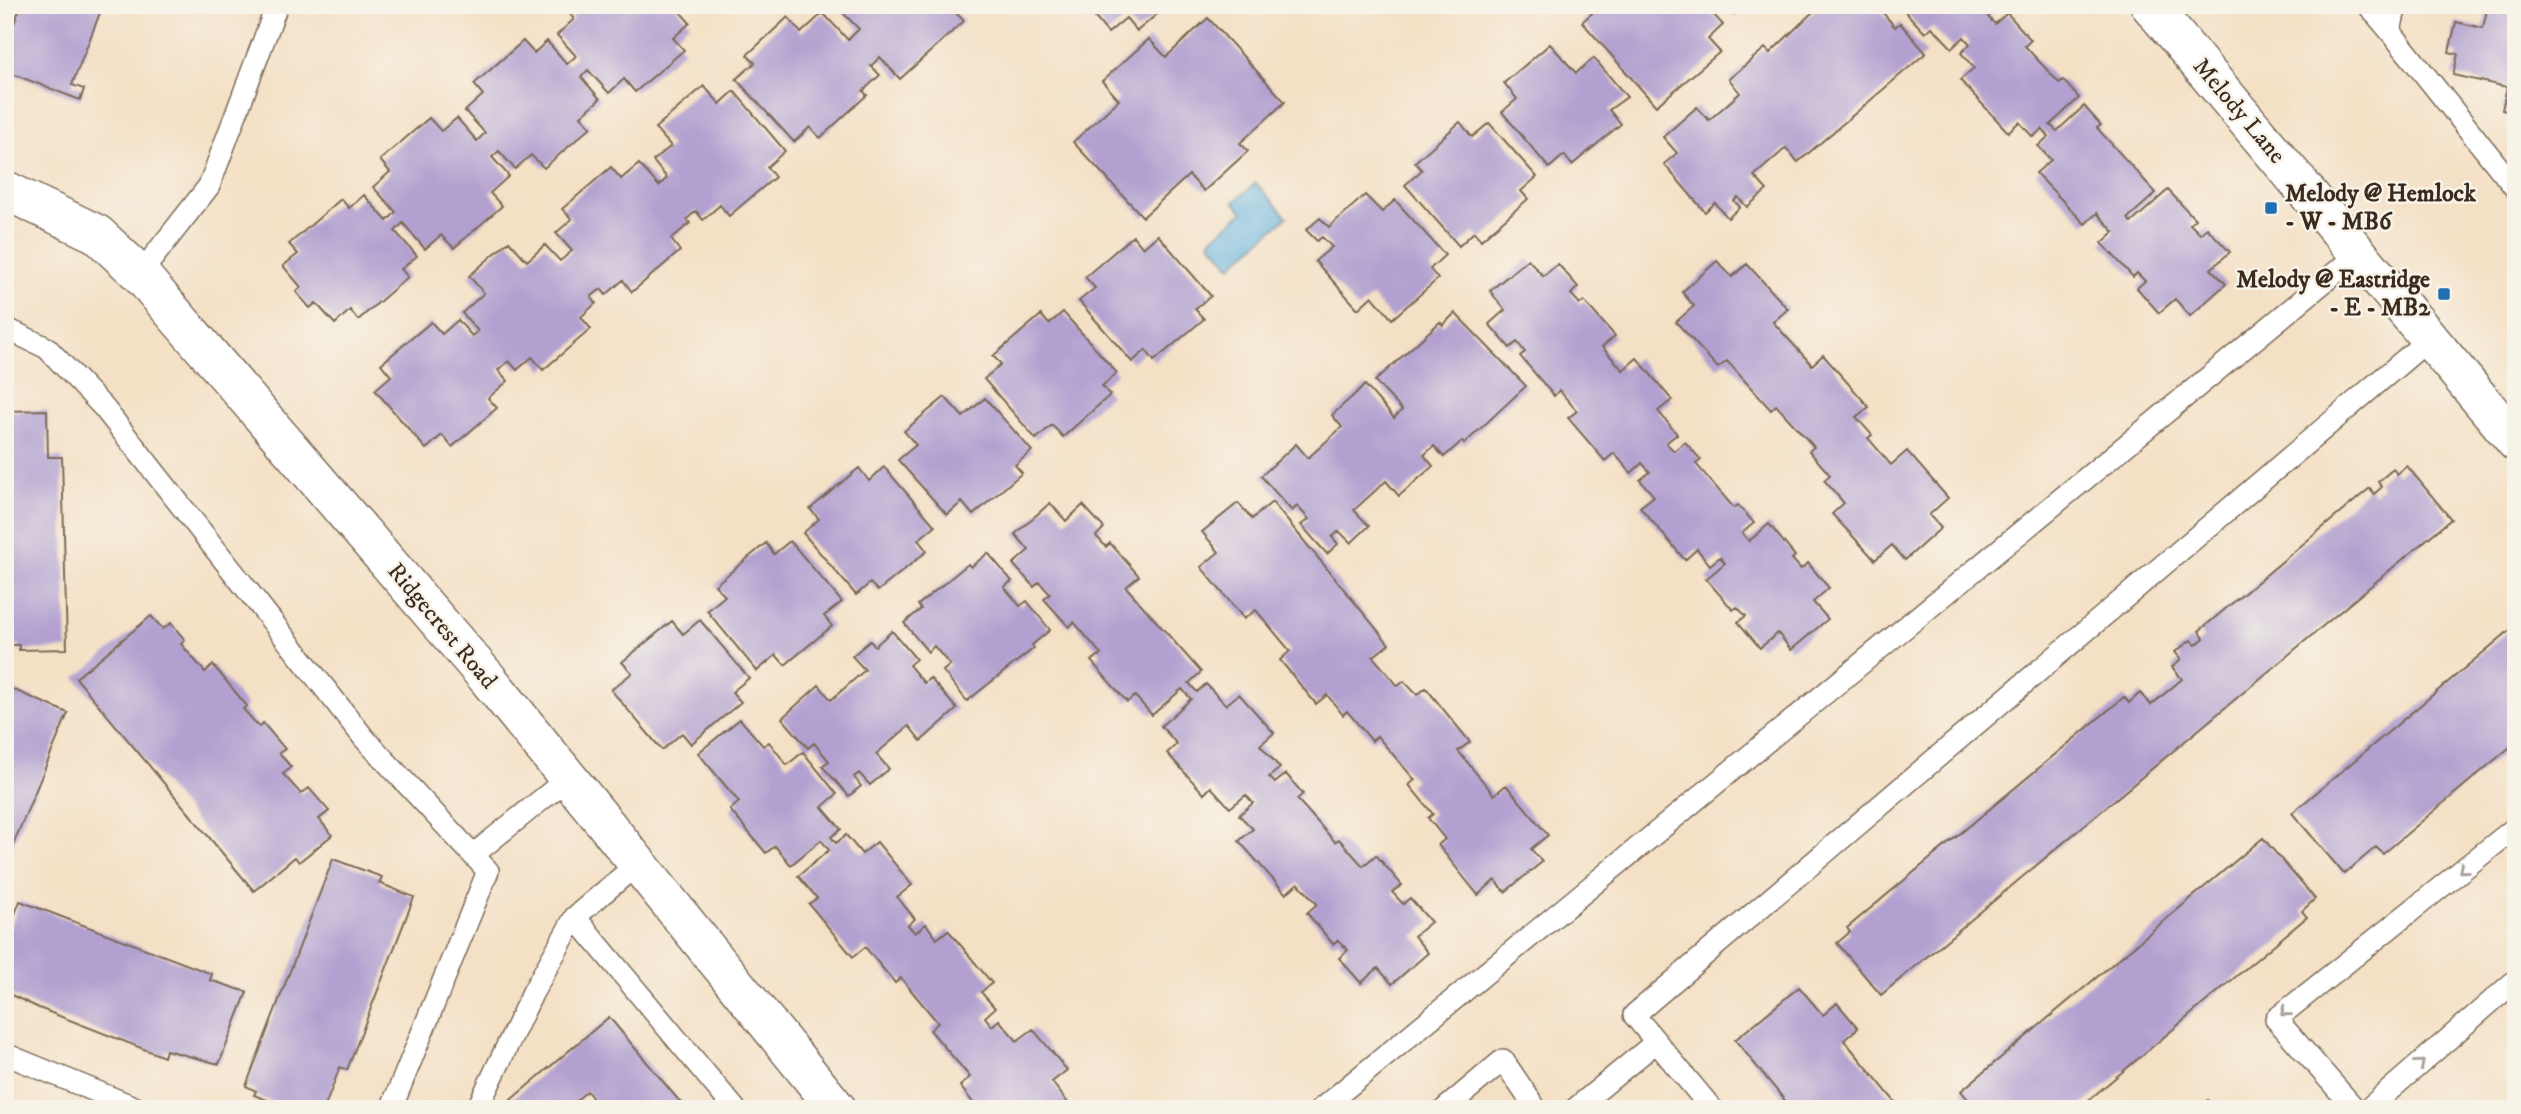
<svg xmlns="http://www.w3.org/2000/svg" width="2521" height="1114" font-family="'IM FELL DW Pica',serif">
<style>
.water{fill:#65b3df;stroke:#506e7e;stroke-width:2}
.building{fill:#b2a1d0}
.lines{fill:none;stroke-linecap:round;stroke-linejoin:round}
.service-casing{stroke:#7c6a58;stroke-width:24}
.tertiary-casing{stroke:#7c6a58;stroke-width:41}
.service{stroke:#fff;stroke-width:21}
.tertiary{stroke:#fff;stroke-width:38}
.oneway{stroke:#a79f9a}
.poi-dot{fill:#1f6fb2;stroke:#f7f3e8;stroke-width:2.5}
.labels{text-anchor:middle;dominant-baseline:central;stroke-width:5;stroke-linejoin:round;paint-order:stroke}
.street-label{font-size:24px;fill:#3b2a1e;stroke:#f7f3e8}
.poi-label{font-size:24px;font-weight:bold;fill:#3b2a1e;stroke:#f7f3e8;text-anchor:start}
</style>
<rect width="100%" height="100%" fill="#f7f3e8"/>
<filter id="ink" filterUnits="userSpaceOnUse"><feTurbulence type="fractalNoise" baseFrequency=".0143" numOctaves="2"/><feDisplacementMap in="SourceGraphic" scale="14" xChannelSelector="R" yChannelSelector="G"/><feConvolveMatrix kernelMatrix="1 2 1 2 8 2 1 2 1" color-interpolation-filters="sRGB"/></filter>
<filter id="wash" filterUnits="userSpaceOnUse"><feTurbulence type="fractalNoise" baseFrequency=".00686" numOctaves="4" result="noise"/><feDisplacementMap in="SourceGraphic" scale="28" xChannelSelector="R" yChannelSelector="G"/><feGaussianBlur stdDeviation="1.57" result="paint"/><feColorMatrix in="noise" values="0 0 0 0 0 0 0 0 0 0 0 0 0 0 0 0 0 1.4 0 .05"/><feComposite in="paint" operator="in"/></filter>
<g filter="url(#wash)">
<rect width="100%" height="100%" fill="#f4e0c5"/>
<path class="water" d="M1256 183 1287 217 1231 266 1209 241 1243 212 1234 202Z"/>
<g id="blocks">
<path class="building" d="M21 5H103L72 85 84 89 80 100 5 71V48Z
M568 5H674L690 23 673 38 684 50 635 92 624 79 609 93 588 70 581 77 600 99 581 116 591 127 544 168 531 155 515 169 499 151 492 157 509 176 490 193 502 206 454 248 441 235 425 249 403 223 395 231 417 256 401 269 408 277 358 320 350 310 335 324 316 303 310 308 296 292 301 287 283 266 298 254 289 244 341 199 349 208 364 195 387 221 396 212 373 187 390 172 380 160 429 118 441 131 457 118 477 141 485 133 465 111 483 95 474 84 523 41 534 53 547 41 567 64 576 56 557 35 574 19 565 8Z
M847 5H962L955 12 964 21 900 79 880 57 871 66 880 75 863 91 867 95 820 138 810 127 794 142 736 79 755 63 747 55 788 17 801 33 823 13 848 40 859 29 841 11Z
M1089 5H1168L1137 31 1126 18 1108 33 1086 7Z
M1601 5H1705L1723 25 1708 39 1720 52 1656 106 1582 22Z
M1726 5H1744L1734 14Z
M1820 5H1880L1878 7 1895 27 1900 23 1926 53 1798 162 1786 148 1754 176 1767 190 1747 207 1738 197 1734 201 1740 207 1728 218 1715 203 1705 212 1664 164 1677 153 1663 137 1697 107 1709 120 1740 93 1729 79 1765 48 1770 53Z
M1899 5H2001L1988 17 1995 24 2007 13 2031 40 2025 46 2059 83 2063 80 2079 98 2050 125 2057 131 2084 106 2101 125 2097 128 2156 193 2128 218 2131 223 2168 190 2195 219 2190 224 2200 234 2207 228 2230 252 2211 269 2226 284 2190 316 2175 299 2159 313 2137 288 2145 281 2137 273 2133 277 2102 243 2114 232 2097 213 2085 224 2036 173 2051 160 2038 146 2049 136 2042 129 2033 137 2019 122 2008 132 1960 80 1974 68 1961 53 1970 44 1964 37 1952 48 1932 27 1925 33Z
M2488 5H2516V113L2502 110 2507 87 2453 75 2458 54 2449 52 2456 22 2483 28Z
M1208 18 1285 102 1240 143 1248 151 1204 191 1189 175 1143 217 1073 142 1119 100 1102 81 1149 39 1166 57Z
M1550 44 1576 73 1594 58 1627 97 1609 110 1621 124 1572 165 1564 155 1549 168 1502 112 1517 99 1504 83Z
M704 86 720 104 734 91 785 151 767 167 775 177 729 216 720 205 703 220 696 211 687 219 690 223 671 239 680 251 632 292 623 280 606 295 601 289 591 297 596 303 581 317 591 329 543 370 532 357 517 370 509 361 498 370 508 381 488 398 497 408 452 447 442 435 426 449 375 390 391 376 381 364 431 322 442 334 458 320 472 336 478 331 462 313 484 293 469 276 509 241 527 261 545 245 560 261 572 251 556 233 572 219 562 209 611 167 621 179 639 164 659 186 667 178 653 161 671 146 655 128Z
M1460 122 1472 137 1489 123 1537 177 1521 191 1528 199 1481 240 1474 232 1459 246 1405 185 1422 170 1415 162Z
M1365 195 1382 212 1395 200 1445 255 1430 269 1438 279 1392 319 1372 296 1358 309 1315 261 1332 247 1322 237 1317 241 1306 230 1320 218 1329 227Z
M1158 235 1211 296 1195 309 1204 319 1154 361 1146 350 1132 362 1079 301 1095 288 1085 277 1133 236 1143 248Z
M1528 259 1543 276 1558 264 1578 287 1571 294 1580 304 1584 301 1615 336 1602 347 1623 370 1637 358 1672 400 1658 411 1677 434 1666 443 1674 451 1685 442 1701 460 1696 464 1734 508 1738 505 1754 523 1742 533 1749 541 1769 524 1795 556 1792 559 1801 569 1808 563 1829 588 1813 602 1828 619 1791 650 1778 633 1760 648 1738 622 1746 616 1737 607 1733 610 1706 579 1725 563 1720 557 1710 565 1697 549 1685 560 1640 507 1654 496 1640 480 1650 472 1642 463 1631 473 1614 453 1605 461 1568 418 1577 411 1559 390 1554 396 1520 356 1525 352 1517 342 1510 348 1489 324 1505 310 1490 291Z
M1717 261 1732 277 1747 264 1788 309 1773 322 1812 365 1823 355 1869 407 1856 417 1872 435 1868 438 1891 465 1907 451 1948 498 1929 515 1941 528 1905 560 1892 545 1875 560 1832 514 1844 503 1824 480 1830 475 1809 451 1814 447 1776 405 1771 410 1727 361 1718 368 1676 322 1694 306 1682 292Z
M1063 312 1117 373 1102 386 1110 395 1063 437 1052 425 1036 439 984 379 1001 364 993 356 1041 315 1049 324Z
M1455 313 1526 386 1464 444 1462 441 1444 457 1434 446 1424 455 1433 466 1399 496 1386 481 1354 510 1369 526 1351 543 1339 531 1332 537 1338 544 1327 554 1301 525 1309 519 1297 506 1292 511 1261 476 1296 444 1308 458 1342 427 1332 415 1365 385 1394 418 1402 410 1375 381 1440 322 1443 325Z
M945 397 963 417 985 398 1032 451 1015 465 1022 473 973 515 962 502 947 515 898 460 916 445 904 431Z
M47 410 48 457H62L67 649 19 650V645H5V411Z
M2407 466 2451 519 1881 995 1837 943 1850 932 1847 928 2124 697 2129 703 2140 693 2151 705 2182 679 2172 667 2181 659 2175 652 2191 640 2196 645 2204 638 2199 631 2370 488 2374 494 2382 487 2378 482 2393 469 2397 474Z
M884 467 935 526 918 540 927 551 878 591 870 583 856 595 803 533 819 519 810 509 859 468 869 481Z
M1272 502 1389 644 1373 657 1398 686 1404 681 1417 695 1426 688 1470 742 1458 751 1491 791 1494 795 1506 785 1548 835 1531 849 1542 862 1505 892 1495 880 1478 895 1438 845 1445 839 1428 818 1433 814 1409 785 1415 780 1377 736 1372 741 1347 711 1343 715 1327 695 1316 704 1280 660 1290 651 1256 610 1244 619 1201 567 1219 552 1202 532 1238 503 1252 519Z
M1050 503 1066 521 1083 505 1104 528 1096 536 1106 547 1110 543 1139 576 1126 587 1201 672 1189 683 1197 692 1206 684 1226 705 1239 694 1274 733 1260 745 1280 768 1269 777 1275 783 1286 774 1303 794 1297 799 1335 842 1339 839 1363 866 1376 855 1402 885 1392 892 1403 904 1410 898 1431 922 1414 936 1428 953 1392 984 1378 968 1361 983 1339 958 1348 950 1338 940 1333 944 1307 913 1317 904 1298 883 1286 894 1239 841 1253 829 1239 815 1253 803 1246 795 1230 808 1211 787 1204 794 1167 753 1177 744 1161 726 1191 699 1182 689 1152 715 1135 696 1127 702 1091 661 1101 654 1074 622 1069 627 1044 599 1050 594 1039 582 1034 587 1013 564 1029 550 1015 534Z
M790 541 842 602 824 616 832 626 785 665 776 655 757 671 707 611 725 596 715 585 766 543 774 554Z
M988 553 1012 581 1004 587 1020 606 1027 601 1050 630 1032 645 1034 648 967 701 943 671 950 665 934 646 928 652 904 623 921 609 918 605 968 564 971 567Z
M151 616 163 629 171 623 185 640 181 644 205 672 213 665 247 706 243 709 259 727 263 723 285 749 279 753 291 767 283 774 301 794 309 788 329 811 319 819 332 835 299 862 295 857 254 891 76 678Z
M700 620 749 678 732 692 741 702 691 744 682 733 662 750 611 690 632 673 622 662 672 621 683 634Z
M2516 625V742L2383 854 2376 847 2344 874 2292 813Z
M892 631 916 659 909 665 924 683 930 678 957 709 921 741 909 726 876 754 889 769 870 785 859 773 854 777 861 786 849 796 822 766 829 761 814 743 808 748 782 718 819 685 831 700 865 670 852 656 870 641 875 646Z
M5 686 68 713 5 864Z
M740 719 763 746 769 742 787 765 803 752 837 794 822 807 841 829 831 837 836 843 846 835 862 854 877 842 912 885 897 897 915 919 908 925 915 933 926 924 937 939 948 930 992 983 981 992 995 1008 985 1017 992 1026 999 1020 1017 1041 1033 1029 1067 1070 1052 1082 1068 1103 1062 1109H978L960 1086 970 1077 930 1030 938 1023 901 978 895 983 865 947 853 957 809 904 817 898 798 876 829 850 821 840 791 865 775 846 766 853 730 810 739 802 698 753Z
M2263 838 2315 899 2302 911 2307 917 2078 1109H1976L1961 1091Z
M333 859 382 877 379 883 414 897 347 1070 340 1067 324 1109H290L254 1095 256 1091 246 1086Z
M20 901 212 974 210 980 247 992 219 1064 166 1050 164 1057 39 1008 5 992V940Z
M1799 987 1823 1015 1837 1003 1858 1028 1844 1040 1901 1109H1792L1735 1040Z
M609 1017 686 1109H601L587 1091 567 1109H500Z
M2208 1100 2216 1109H2197Z"/>
</g>
</g>
<g filter="url(#ink)">
<use href="#blocks" fill-opacity="0" stroke="#7c6a58" stroke-width="2"/>
<g class="lines">
<g class="service-casing">
<path id="service" d="M2368 5 2390 31
M2396 5 2390 31 2516 189
M140 274 209 186 277 5
M5 328 47 348 104 408 364 738 488 871 391 1109
M473 855 567 779
M575 917 735 1109
M5 1054 139 1109
M477 1109 533 992 575 917 636 865
M1321 1109 2358 254
M1445 1109 1503 1060 1536 1109
M1575 1109 1656 1042
M1712 1109 1634 1015 2429 339
M2355 1109 2276 1019 2516 827
M2368 1109 2516 980"/>
</g>
<g class="tertiary-casing">
<path id="tertiary" d="M2150 5 2516 442
M5 190 97 234 140 274 488 679 837 1109"/>
</g>
<use href="#service" class="service"/>
<use href="#tertiary" class="tertiary"/>
</g>
<defs><path id="oneway-chevron" d="M-2-3.5L2.5 0L-2 3.5" fill="none" stroke-width="1.6" stroke-linecap="round" stroke-linejoin="round" transform="scale(1.75)"/></defs>
<g class="oneway">
<use href="#oneway-chevron" transform="translate(2463 869) rotate(141)"/>
<use href="#oneway-chevron" transform="translate(2285 1012) rotate(141)"/>
<use href="#oneway-chevron" transform="translate(2420 1064) rotate(-41)"/>
</g>
</g>
<g class="poi-dot">
<rect x="2264" y="201" width="14" height="14" rx="3.5"/>
<rect x="2437" y="287" width="14" height="14" rx="3.5"/>
</g>
<g class="labels">
<g class="street-label">
<text transform="translate(2239 111) rotate(50)">Melody Lane</text>
<text transform="translate(442 626) rotate(50)">Ridgecrest Road</text>
</g>
<g class="poi-label">
<text x="2285" y="194">Melody @ Hemlock<tspan x="2285" dy="28">- W - MB6</tspan></text>
<text x="2430" y="280" text-anchor="end">Melody @ Eastridge<tspan x="2430" dy="28">- E - MB2</tspan></text>
</g>
</g>
<rect width="2521" height="1114" fill="none" stroke="#f7f3e8" stroke-width="28"/>
</svg>
